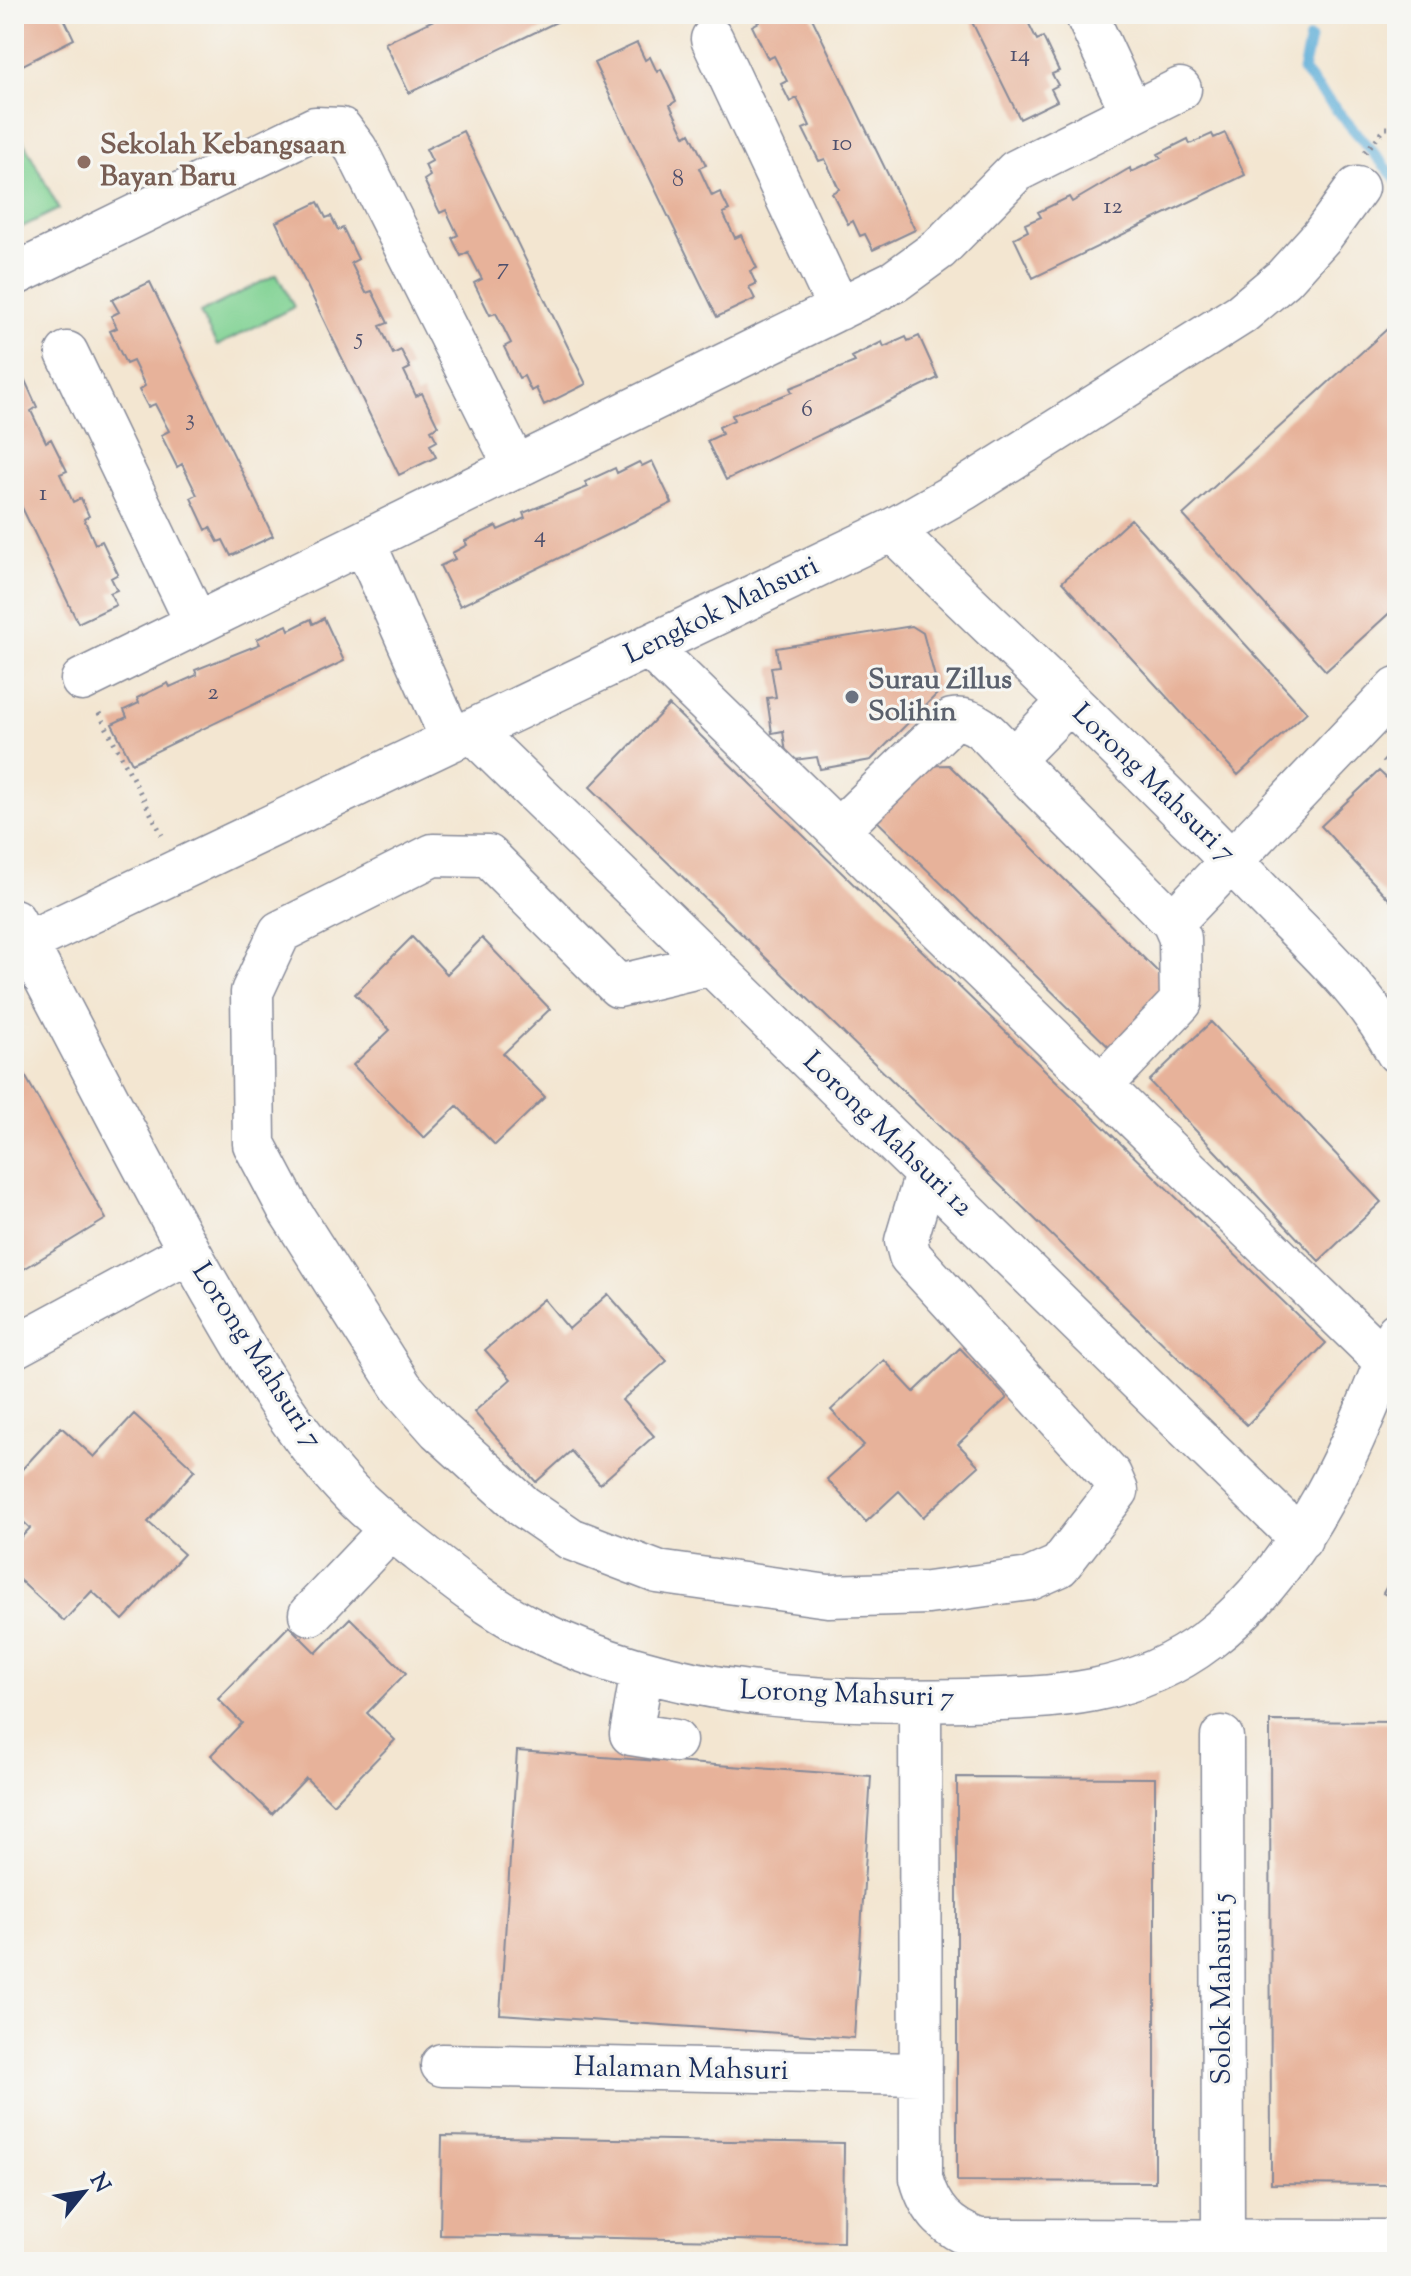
<svg xmlns="http://www.w3.org/2000/svg" width="1411" height="2276" font-family="'Sorts Mill Goudy',serif">
<style>
.green{fill:#80d293;stroke:#4e8078;stroke-width:2}
.lines{fill:none;stroke-linecap:round;stroke-linejoin:round}
.stream{stroke:#5eaed8;stroke-width:11}
.building{fill:#e7b29a}
.minor-casing{stroke:#878a98;stroke-width:45}
.path{stroke:#878a98;stroke-width:5;stroke-dasharray:2 6;stroke-linecap:butt}
.minor{stroke:#fff;stroke-width:42}
.education-dot{fill:#8d6e63;stroke:#f6f6f2;stroke-width:3}
.worship-dot{fill:#6b7280;stroke:#f6f6f2;stroke-width:3}
.labels{text-anchor:middle;dominant-baseline:central;stroke-width:6;stroke-linejoin:round;paint-order:stroke}
.number-label{font-size:24px;fill:#4e506d}
.education-label{font-size:28px;font-weight:bold;fill:#785e54;stroke:#f6f6f2;text-anchor:start}
.street-label{font-size:28px;fill:#1b2f5e;stroke:#f6f6f2}
.worship-label{font-size:28px;font-weight:bold;fill:#5b616d;stroke:#f6f6f2;text-anchor:start}
</style>
<rect width="100%" height="100%" fill="#f6f6f2"/>
<filter id="ink" filterUnits="userSpaceOnUse"><feTurbulence type="fractalNoise" baseFrequency=".0125" numOctaves="2"/><feDisplacementMap in="SourceGraphic" scale="16" xChannelSelector="R" yChannelSelector="G"/><feConvolveMatrix kernelMatrix="1 2 1 2 8 2 1 2 1" color-interpolation-filters="sRGB"/></filter>
<filter id="wash" filterUnits="userSpaceOnUse"><feTurbulence type="fractalNoise" baseFrequency=".006" numOctaves="4" result="noise"/><feDisplacementMap in="SourceGraphic" scale="32" xChannelSelector="R" yChannelSelector="G"/><feGaussianBlur stdDeviation="1.8" result="paint"/><feColorMatrix in="noise" values="0 0 0 0 0 0 0 0 0 0 0 0 0 0 0 0 0 1.4 0 .05"/><feComposite in="paint" operator="in"/></filter>
<g filter="url(#wash)">
<rect width="100%" height="100%" fill="#f3e6d1"/>
<path class="green" d="M14 123 59 209 14 231Z
M277 274 294 307 217 346 200 313Z"/>
<g class="lines">
<path class="stream" d="M1310 39 1303 71 1397 180"/>
</g>
<g id="blocks">
<path class="building" d="M14 14H62L74 39 15 69Z
M446 14H573L409 93 385 43Z
M755 14H810L915 230 873 250 865 234 860 236 853 221 848 224 832 193 839 189 825 159 819 161 803 129 810 126 797 98 790 102 781 84 787 81 774 56 768 59 752 26 759 22Z
M968 14H1024L1037 40 1043 37 1059 71 1052 74 1058 85 1051 89 1057 101 1020 119Z
M637 43 645 60 650 57 657 72 661 69 676 101 670 105 685 136 690 133 706 165 699 168 712 196 720 192 729 210 723 213 735 238 741 235 757 268 750 271 756 284 749 287 755 299 717 317 594 63Z
M463 131 586 384 544 405 536 388 531 391 524 376 519 378 504 347 511 343 496 313 490 315 474 283 482 279 468 252 461 256 452 238 458 235 446 210 440 213 424 180 430 176 425 165 432 161 426 149Z
M1225 133 1245 175 1033 278 1014 238 1028 231 1025 224 1041 217 1038 212 1069 197 1072 202 1130 168 1131 172 1161 158 1158 154 1188 139 1190 144 1212 134 1214 138Z
M318 202 326 218 331 216 338 230 343 228 358 259 351 263 366 293 372 291 388 323 380 326 393 354 401 350 410 368 404 371 416 396 422 393 438 426 431 430 437 441 430 445 436 457 399 475 276 222Z
M150 282 273 536 231 556 223 540 218 542 210 527 206 530 191 498 197 495 182 464 177 467 161 435 169 431 155 404 148 407 139 390 145 386 133 361 126 364 110 331 117 328 111 316 119 312 112 300Z
M1397 320V606L1326 671 1183 515Z
M919 336 938 378 726 480 707 441 722 434 719 427 734 420 732 415 792 392 790 388 855 362 852 357 882 342 884 347 906 337 908 341Z
M14 371 18 378 23 376 37 407 31 411 46 442 51 439 67 471 60 474 73 502 81 498 89 516 84 519 95 544 102 541 118 574 111 578 117 590 110 593 116 605 78 623 14 491Z
M652 461 672 503 460 606 440 566 455 559 452 553 467 545 465 541 496 526 498 530 525 518 523 513 588 487 585 482 615 468 617 473 639 462 642 466Z
M1131 519 1307 712 1238 775 1062 582Z
M324 618 344 661 132 763 112 724 127 717 124 710 139 703 137 698 168 683 170 687 197 675 195 670 260 644 257 639 287 625 289 630 311 619 313 624Z
M912 626 923 633 939 692 871 760 820 769 817 757 787 761 783 731 772 733 767 698 776 697 771 667 779 666 776 648Z
M669 705 1326 1343 1247 1425 590 787Z
M949 765 1164 978 1165 1003 1116 1054 871 815 918 766Z
M1379 771 1397 788V908L1321 826Z
M412 937 447 974 482 938 550 1009 503 1054 545 1097 495 1145 457 1106 424 1138 353 1065 390 1030 355 994Z
M1211 1022 1381 1202 1319 1261 1149 1081Z
M14 1056 106 1219 14 1275Z
M608 1294 667 1361 622 1400 654 1436 600 1484 571 1451 536 1482 474 1412 511 1379 485 1350 544 1299 569 1329Z
M960 1348 1007 1398 958 1444 979 1466 923 1517 899 1491 866 1522 827 1479 864 1445 831 1410 884 1360 914 1392Z
M134 1414 195 1470 148 1522 184 1554 123 1620 92 1591 64 1621 14 1575V1545L30 1528 14 1513V1478L61 1427 94 1457Z
M1397 1568V1601L1383 1593Z
M350 1618 406 1673 367 1713 395 1740 333 1804 306 1778 272 1814 211 1755 242 1723 218 1699 289 1626 316 1653Z
M1270 1721 1397 1722V2185L1271 2184Z
M517 1751 871 1776 854 2038 500 2014Z
M957 1777 1155 1778V2182L957 2181Z
M442 2136 844 2143 843 2242 440 2235Z"/>
</g>
</g>
<g filter="url(#ink)">
<use href="#blocks" fill-opacity="0" stroke="#878a98" stroke-width="2"/>
<g class="lines">
<g class="minor-casing">
<path id="minor" d="M1086 14 1132 113
M712 39 839 309
M14 275 315 128 341 129 356 149 516 468
M67 353 196 622
M892 530C1015 650 1141 767 1260 891 1308 941 1365 990 1397 1052
M364 542 452 740
M648 646 1386 1362
M82 680 895 281 939 249 1016 171 1180 89
M1069 702 1012 760 1173 922 1397 688
M472 731 1301 1539
M838 830 952 720C978 715 996 743 1012 760
M14 920C81 1044 143 1171 213 1293 252 1361 292 1431 346 1488 368 1512 395 1532 420 1552 455 1580 493 1610 534 1630 672 1697 815 1704 966 1700 1055 1698 1135 1696 1209 1639 1305 1566 1354 1443 1397 1333
M26 943 892 530 964 489 1241 314 1284 278 1322 236 1357 188
M711 964 618 986 488 856 433 855 280 932 252 992 254 1144 289 1210 402 1388 439 1430 523 1506 571 1539 657 1572 828 1596 928 1593 1030 1579 1059 1566 1117 1491 1110 1475 910 1256 906 1241 926 1174
M1101 1086 1181 1002 1180 938 1173 922
M14 1347 189 1252
M310 1614 391 1529
M642 1671 631 1734 675 1741
M920 1701 921 2178C930 2211 947 2228 979 2240L1397 2241
M1222 1737 1223 2242
M442 2065 919 2074"/>
</g>
<path class="path" d="M1365 152 1386 128H1397
M99 713 162 835
M1383 760 1397 773"/>
<use href="#minor" class="minor"/>
</g>
</g>
<circle class="education-dot" cx="84" cy="162" r="8"/>
<circle class="worship-dot" cx="852" cy="697" r="8"/>
<g class="labels">
<g class="number-label">
<text x="1020" y="55">14</text>
<text x="842" y="144">10</text>
<text x="678" y="180">8</text>
<text x="1113" y="207">12</text>
<text x="503" y="268">7</text>
<text x="359" y="338">5</text>
<text x="807" y="410">6</text>
<text x="190" y="419">3</text>
<text x="43" y="494">1</text>
<text x="540" y="536">4</text>
<text x="213" y="693">2</text>
</g>
<g class="education-label">
<text x="100" y="146">Sekolah Kebangsaan<tspan x="100" dy="32">Bayan Baru</tspan></text>
</g>
<g class="street-label">
<text transform="translate(722 611) rotate(-26)">Lengkok Mahsuri</text>
<text transform="translate(1153 784) rotate(44)">Lorong Mahsuri 7</text>
<text transform="translate(887 1135) rotate(44)">Lorong Mahsuri 12</text>
<text transform="translate(256 1356) rotate(57)">Lorong Mahsuri 7</text>
<text transform="translate(847 1695) rotate(2)">Lorong Mahsuri 7</text>
<text transform="translate(1223 1989) rotate(-90)">Solok Mahsuri 5</text>
<text transform="translate(681 2070) rotate(1)">Halaman Mahsuri</text>
</g>
<g class="worship-label">
<text x="868" y="681">Surau Zillus<tspan x="868" dy="32">Solihin</tspan></text>
</g>
</g>
<rect width="1411" height="2276" fill="none" stroke="#f6f6f2" stroke-width="48"/>
<g transform="translate(84 2192) rotate(60)" stroke="#f6f6f2" stroke-width="6" paint-order="stroke">
<path d="M0-6L14 30L0 20L-14 30Z" fill="#1b2f5e"/>
<text y="-12" font-size="22" font-weight="bold" text-anchor="middle" fill="#1b2f5e">N</text>
</g>
</svg>
